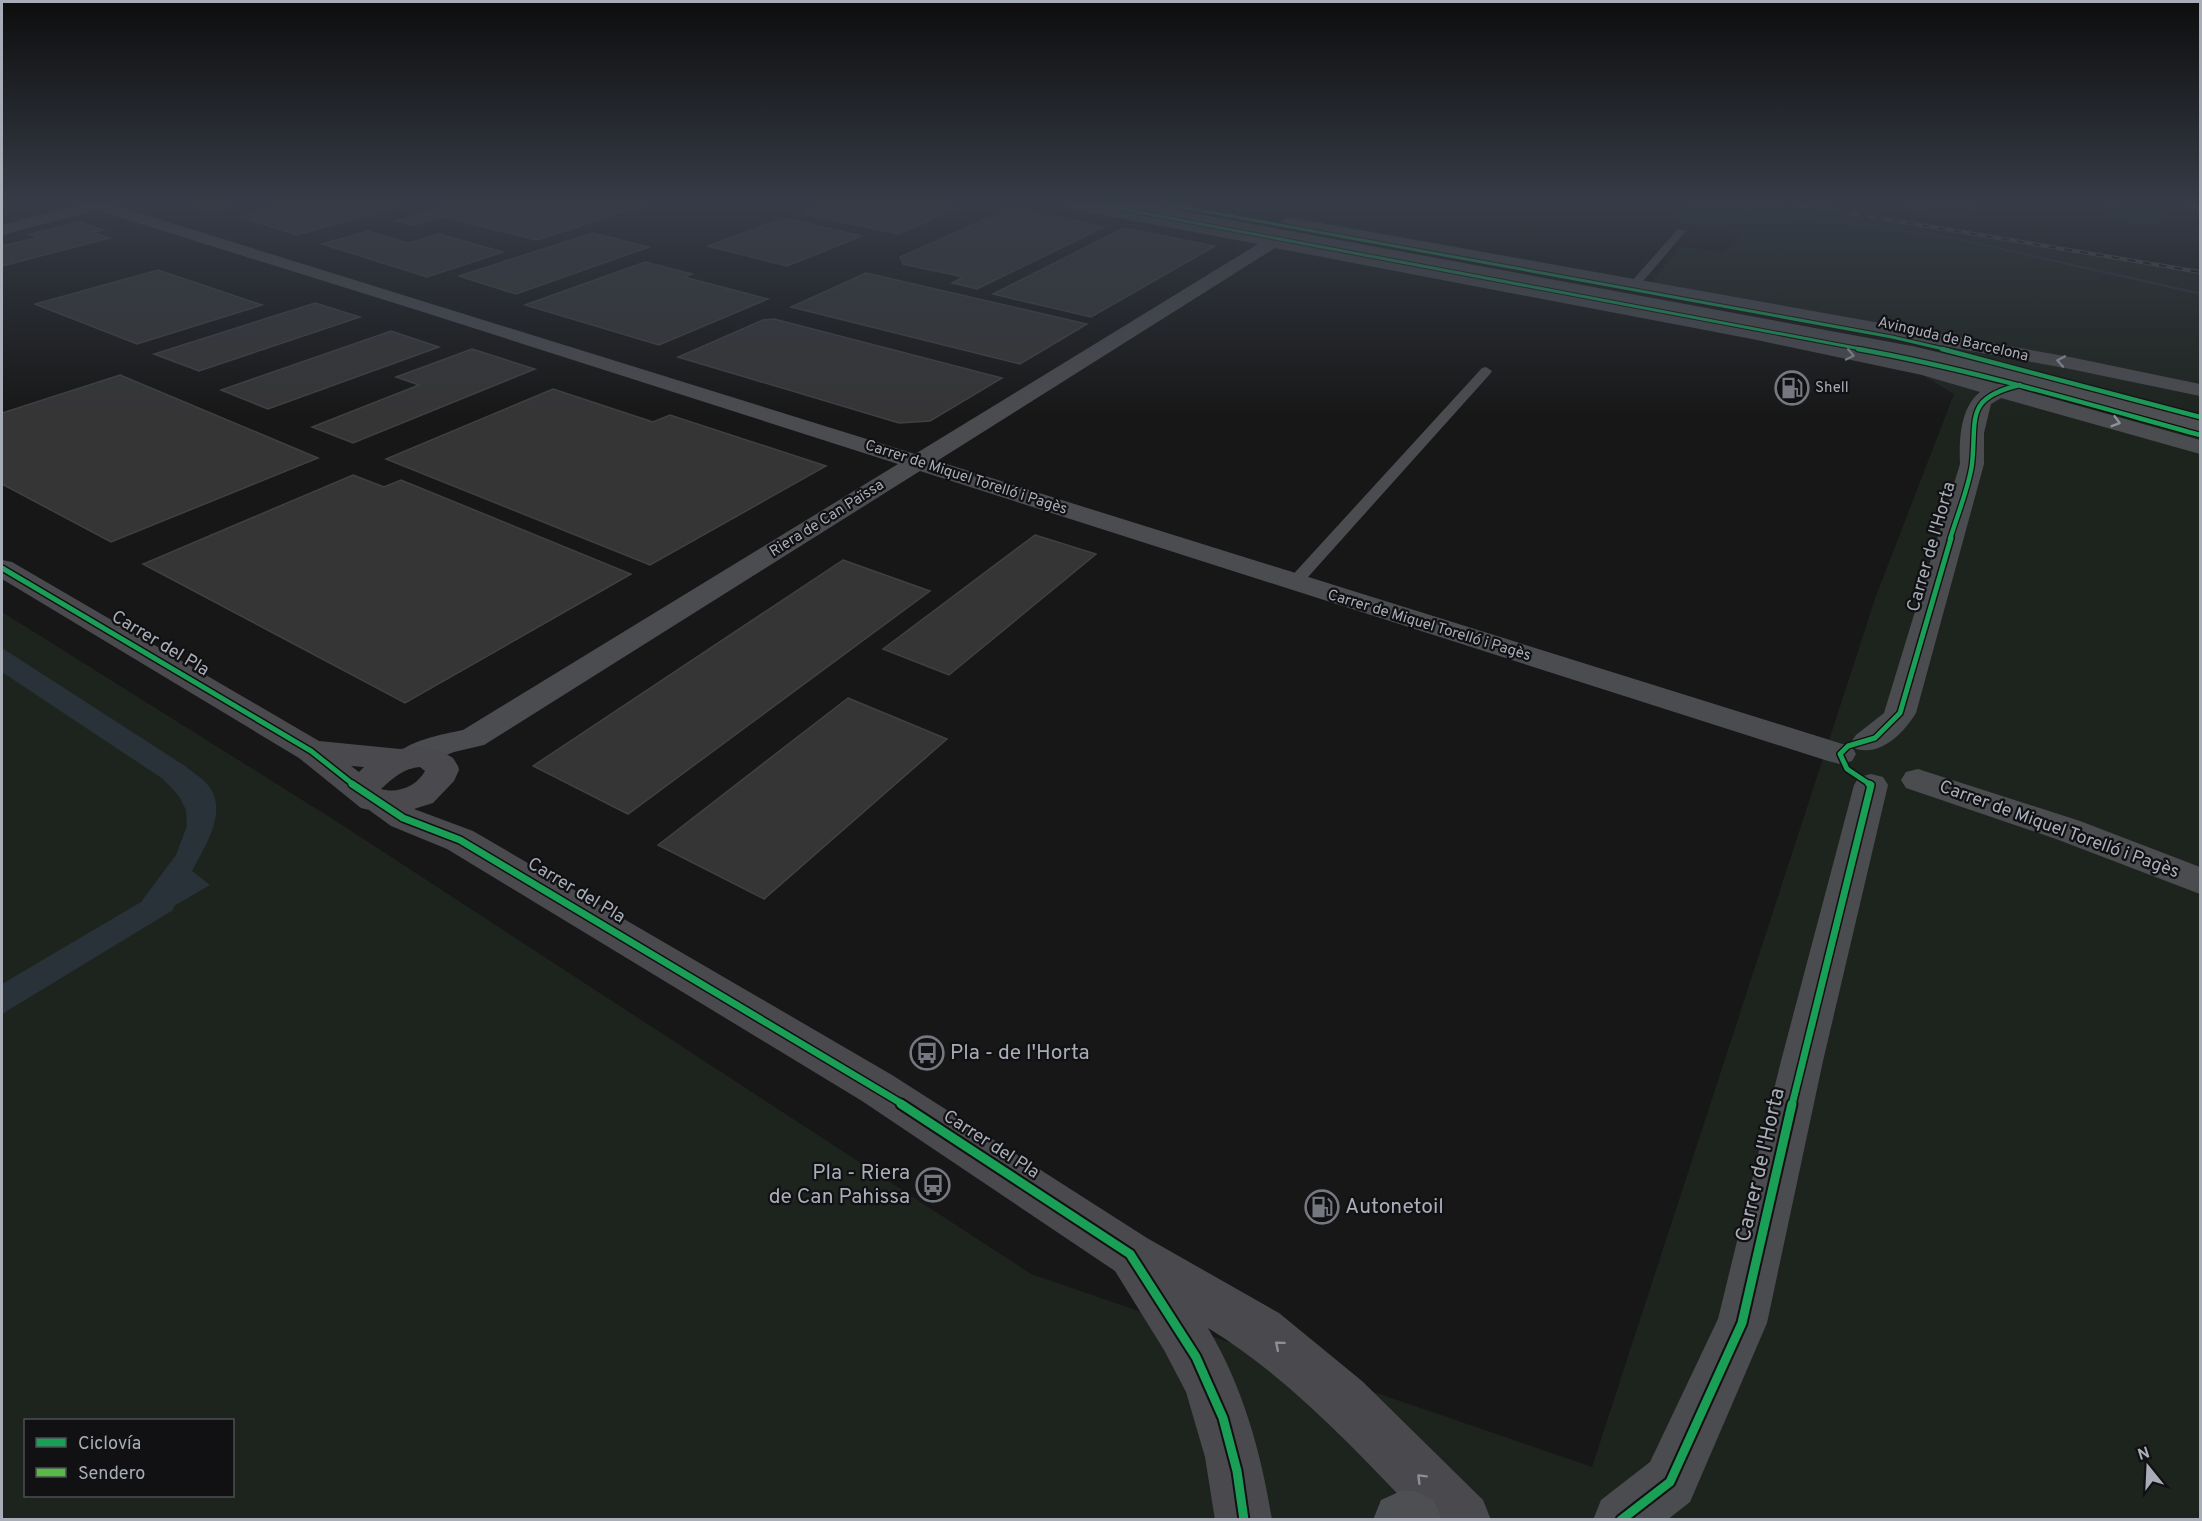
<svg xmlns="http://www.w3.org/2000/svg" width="2202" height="1521" font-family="Overpass,sans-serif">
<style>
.green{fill:#1d241e;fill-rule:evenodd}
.water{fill:#2a3239}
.building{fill:#353536;stroke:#3f4043;stroke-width:1.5}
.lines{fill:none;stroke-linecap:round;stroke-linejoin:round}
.service{fill:#4b4c50;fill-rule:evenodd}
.minor{fill:#4b4c50;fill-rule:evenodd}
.secondary{fill:#4a4a4e;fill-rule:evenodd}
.primary{fill:#4d4f52;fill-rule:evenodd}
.rail-casing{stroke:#4b4c4f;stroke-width:4}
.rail{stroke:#111113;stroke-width:2;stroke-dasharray:8;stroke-linecap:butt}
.quiet{stroke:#58b947;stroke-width:2;stroke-dasharray:4.5 2;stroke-linecap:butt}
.cycleway-far4-casing{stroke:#111113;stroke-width:5}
.cycleway-far3-casing{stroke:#111113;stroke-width:7}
.cycleway-far2-casing{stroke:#111113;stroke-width:8}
.cycleway-far1-casing{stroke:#111113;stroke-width:10}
.cycleway-casing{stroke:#111113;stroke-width:13}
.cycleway-far4{stroke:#1a9f57;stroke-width:3}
.cycleway-far3{stroke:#1a9f57;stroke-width:4.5}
.cycleway-far2{stroke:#1a9f57;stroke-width:5}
.cycleway-far1{stroke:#1a9f57;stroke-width:7}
.cycleway{stroke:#1a9f57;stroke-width:9}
.oneway{stroke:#8c9099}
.oneway2{stroke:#8c8f98}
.labels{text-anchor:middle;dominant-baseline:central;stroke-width:4.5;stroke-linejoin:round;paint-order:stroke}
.far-street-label{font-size:15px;fill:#a8adb8;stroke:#111113}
.far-poi-label{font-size:15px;fill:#a8adb8;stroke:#111113;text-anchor:start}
.street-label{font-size:18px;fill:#a8adb8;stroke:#111113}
.near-poi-label{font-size:21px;fill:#a8adb8;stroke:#111113;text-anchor:start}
.near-street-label{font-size:21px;fill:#a8adb8;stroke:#111113}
</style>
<rect width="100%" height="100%" fill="#171717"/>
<path class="green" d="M1682 204H1704L1952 239 2200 295V1519H2V612L339 823 1031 1274 1592 1467 1876 596 1954 394 1917 372 1953 338 1650 284 1680 246 1723 252 1742 234 1670 222ZM26 1420H232V1496H26Z
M1720 204H1783L2171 268 2200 274V292L1957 238Z
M1892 204H1982L1979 212C1954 226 1917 213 1892 204Z
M2091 204H2121L2169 217 2172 220C2150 228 2124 226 2104 215L2099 207Z"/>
<path class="water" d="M1704 204H1720L1957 238 2200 292V295L1952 239Z
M2 648 185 766C192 772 201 777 207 784 230 810 204 847 192 871L210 885 174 906 173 910 2 1014V984L141 902 176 855 187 826 186 810 179 796 163 779 2 672Z"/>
<path class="building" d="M183 204H237L213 211Z
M284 204H408L297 235 240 217Z
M457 204H648L537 240 443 217 413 225 396 221Z
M824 204H940L953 207 954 210 898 234 800 213Z
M1011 208 1104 227 977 289 952 283 963 277 903 264 900 257Z
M784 218 862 236 787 266 708 246Z
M80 222 103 230 92 232 110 238 2 266V246L39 237 30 234Z
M1124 228 1215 246 1091 317 993 294Z
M368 231 408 243 439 234 503 252 427 277 322 244Z
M593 233 649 247 516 294 459 276Z
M645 262 692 274 684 277 768 299 659 345 525 305Z
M158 270 262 305 137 344 35 304Z
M866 273 1087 324 1020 364 791 307Z
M315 303 360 317 199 371 154 354Z
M774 319 1002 378 930 421 899 423 678 357 763 320Z
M391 331 439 347 268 409 221 390Z
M472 349 535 369 353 443 312 427 419 385 396 377Z
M120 375 318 458 111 542 2 484V413Z
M553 389 653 422 670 415 826 466 650 565 386 459Z
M353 475 384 487 401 480 631 574 405 703 143 564Z
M1035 535 1096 554 949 675 883 649Z
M843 560 930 591 628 814 533 766Z
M848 698 947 739 764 899 658 845Z"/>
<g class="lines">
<path class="service" d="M1678 229 1686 231 1638 287H1630V283Z
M1486 367 1492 371 1490 374 1300 586H1288L1286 583 1288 580 1482 368Z"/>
<path class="minor" d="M83 204H110L915 454 1258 244 1071 209 1063 204H1095L1752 327 1926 364 1998 384 2014 380 2021 382 2025 386 2022 390 2200 440V454L2001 398 1991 404 1984 433V464L1916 713C1903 734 1881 756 1856 749L1851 742 1856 735 1884 713 1960 464C1959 440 1960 408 1980 392L1922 375 1752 339 1275 248 937 461 1852 747 1856 754 1852 761 1840 764 1828 761 920 471 484 745 454 752 410 769 398 765 394 758C404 741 444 734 463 730L898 464 420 311 96 210 2 235V225Z
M1288 217 2070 357 2200 384V396L2070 369 1282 225 1280 222Z
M1918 769 2080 821 2200 867V894L2056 839 1906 788 1901 780 1906 772Z
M1871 774 1883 777 1888 785 1823 1061 1767 1323 1690 1502 1667 1520H1593L1601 1500 1650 1462 1718 1319 1781 1061 1854 785 1859 777Z"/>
<path class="secondary" d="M2 560 12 562 319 741 400 749 421 746 443 752 453 758 458 766 459 770 454 781 433 803 414 809 473 831 892 1075 1147 1238 1279 1313 1362 1381 1483 1500 1491 1520H1423C1356 1451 1290 1378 1208 1328 1243 1387 1261 1452 1272 1520H1215L1205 1457 1186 1392 1164 1350 1115 1271 862 1101 447 849 391 826 369 810 361 808 299 758 2 579ZM351 766 364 767 359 772ZM420 767 425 771C417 786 398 794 381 789 393 778 404 768 420 767Z"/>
<path class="primary" d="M1113 204H1145L1912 346 2072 384 2200 419V433L2059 393 1912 358 1121 209Z
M1401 1491H1414L1434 1500 1442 1520H1373L1381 1500Z"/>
<g class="rail-casing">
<path id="rail" d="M1796 204 2200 272"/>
</g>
<use href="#rail" class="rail"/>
<path class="quiet" d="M2189 204 2187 205 2200 209"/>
<g class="cycleway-far4-casing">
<path id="cycleway-far4" d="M1095 204 1866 350
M1165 204 1892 337 1948 350"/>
</g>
<g class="cycleway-far3-casing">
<path id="cycleway-far3" d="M1858 349C1974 370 2087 404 2200 435
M1942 349 2200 417
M1950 539C1957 516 1969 487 1972 464 1977 418 1964 398 2020 385"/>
</g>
<g class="cycleway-far2-casing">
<path id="cycleway-far2" d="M2 568 311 751 354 785
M1871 785 1847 769 1840 754 1848 746 1875 738 1900 713 1951 538"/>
</g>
<g class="cycleway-far1-casing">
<path id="cycleway-far1" d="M352 784 403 818 460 840 904 1105
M1792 1105 1871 785 1869 784"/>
</g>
<g class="cycleway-casing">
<path id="cycleway" d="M901 1104 1130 1254 1196 1357 1223 1418 1237 1471 1244 1520
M1621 1520 1670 1482 1742 1323 1792 1104"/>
</g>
<use href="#cycleway-far4" class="cycleway-far4"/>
<use href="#cycleway-far3" class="cycleway-far3"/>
<use href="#cycleway-far2" class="cycleway-far2"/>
<use href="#cycleway-far1" class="cycleway-far1"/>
<use href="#cycleway" class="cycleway"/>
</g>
<defs><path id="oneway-chevron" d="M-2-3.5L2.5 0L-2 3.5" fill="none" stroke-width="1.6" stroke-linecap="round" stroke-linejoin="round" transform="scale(1.5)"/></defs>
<g class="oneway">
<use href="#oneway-chevron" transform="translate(1850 355) rotate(12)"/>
<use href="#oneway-chevron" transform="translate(2061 361) rotate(-170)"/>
<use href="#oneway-chevron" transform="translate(2116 422) rotate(16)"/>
</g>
<g class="oneway2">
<use href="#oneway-chevron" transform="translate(1279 1345) rotate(-140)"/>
<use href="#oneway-chevron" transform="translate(1421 1478) rotate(-135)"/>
</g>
<linearGradient id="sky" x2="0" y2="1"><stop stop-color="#0d0d0d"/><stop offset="0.49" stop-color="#363c47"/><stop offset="1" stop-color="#363c47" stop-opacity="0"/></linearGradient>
<rect width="2202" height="417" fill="url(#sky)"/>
<defs>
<g id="fuel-ring" transform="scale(1.725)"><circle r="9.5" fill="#111113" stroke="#757880" stroke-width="1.5"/><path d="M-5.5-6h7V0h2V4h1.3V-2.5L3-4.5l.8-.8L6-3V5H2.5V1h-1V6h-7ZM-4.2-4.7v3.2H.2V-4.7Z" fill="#757880"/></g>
<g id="bus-ring" transform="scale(1.725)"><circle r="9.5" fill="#111113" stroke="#757880" stroke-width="1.5"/><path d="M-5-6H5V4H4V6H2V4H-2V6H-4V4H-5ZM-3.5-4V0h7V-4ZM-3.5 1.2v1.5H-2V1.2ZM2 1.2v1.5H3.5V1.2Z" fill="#757880"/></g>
</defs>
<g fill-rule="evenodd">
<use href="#fuel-ring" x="1792" y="388"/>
<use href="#bus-ring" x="927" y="1053"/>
<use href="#bus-ring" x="933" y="1185"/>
<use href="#fuel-ring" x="1322" y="1207"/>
</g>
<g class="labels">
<g class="far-street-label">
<text transform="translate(1953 340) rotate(13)">Avinguda de Barcelona</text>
<text transform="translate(966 478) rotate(18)">Carrer de Miquel Torelló i Pagès</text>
<text transform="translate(827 519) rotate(-32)">Riera de Can Païssa</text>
<text transform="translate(1429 626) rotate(17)">Carrer de Miquel Torelló i Pagès</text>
</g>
<g class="far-poi-label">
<text x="1815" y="388">Shell</text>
</g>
<g class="street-label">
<text transform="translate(1932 547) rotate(-74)">Carrer de l'Horta</text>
<text transform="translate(160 644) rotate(31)">Carrer del Pla</text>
<text transform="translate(2059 830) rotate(20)">Carrer de Miquel Torelló i Pagès</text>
<text transform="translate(576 891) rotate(31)">Carrer del Pla</text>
<text transform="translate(991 1145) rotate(33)">Carrer del Pla</text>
</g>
<g class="near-poi-label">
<text x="950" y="1053">Pla - de l'Horta</text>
<text x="910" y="1173" text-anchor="end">Pla - Riera<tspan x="910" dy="24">de Can Pahissa</tspan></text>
<text x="1345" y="1207">Autonetoil</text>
</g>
<g class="near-street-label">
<text transform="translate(1761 1165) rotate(-77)">Carrer de l'Horta</text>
</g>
</g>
<rect width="2202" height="1521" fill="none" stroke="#a8adb8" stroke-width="6"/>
<rect x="24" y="1419" width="210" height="78" fill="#111113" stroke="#4d4f55" stroke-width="1.5"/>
<rect x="36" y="1438" width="30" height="9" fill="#1a9f57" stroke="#4d4f55" stroke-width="1.5"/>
<text x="78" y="1449" font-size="18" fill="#a8adb8">Ciclovía</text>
<rect x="36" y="1468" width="30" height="9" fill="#58b947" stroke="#4d4f55" stroke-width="1.5"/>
<text x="78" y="1479" font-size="18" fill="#a8adb8">Sendero</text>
<g transform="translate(2148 1467) rotate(342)" stroke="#111113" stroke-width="4.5" paint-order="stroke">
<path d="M0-4.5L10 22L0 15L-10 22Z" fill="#a8adb8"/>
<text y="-9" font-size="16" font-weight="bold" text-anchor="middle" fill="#a8adb8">N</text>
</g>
</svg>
